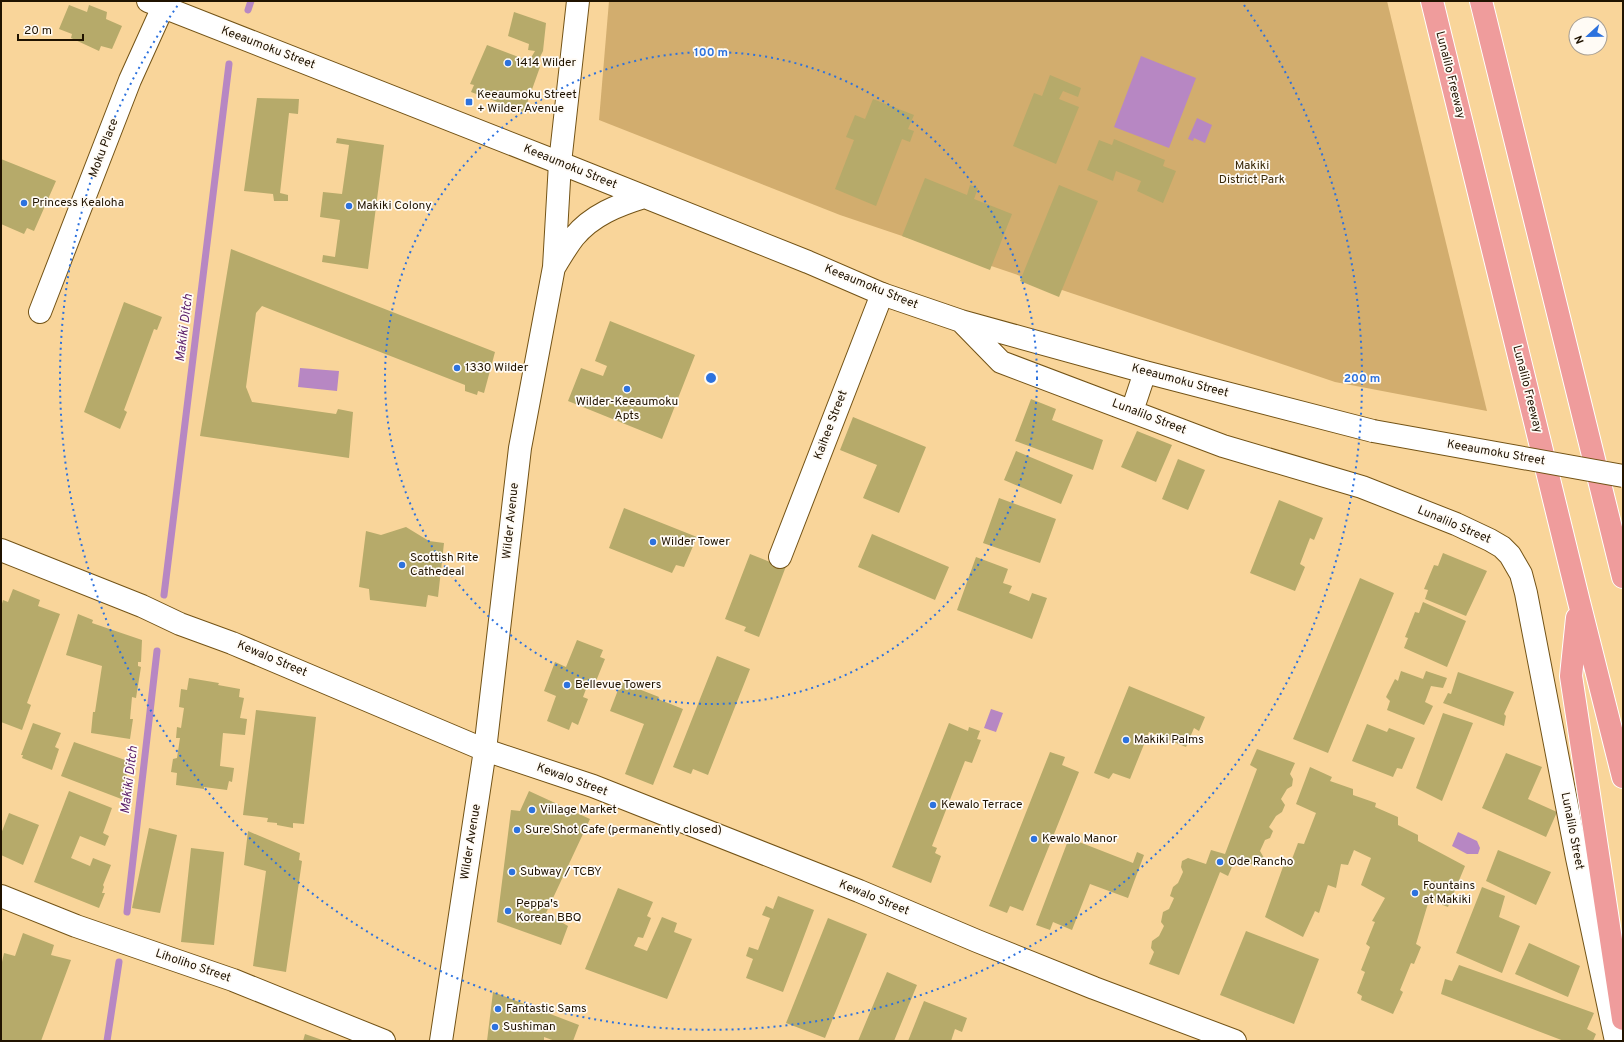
<svg xmlns="http://www.w3.org/2000/svg" width="1624" height="1042" font-family="Overpass,sans-serif">
<style>
.green{fill:#d2ad6e}
.water{fill:#b787c3}
.lines{fill:none;stroke-linecap:round;stroke-linejoin:round}
.stream{stroke:#b787c3;stroke-width:7}
.building{fill:#b6aa6a}
.minor-casing{stroke:#735316;stroke-width:24}
.tertiary-casing{stroke:#735316;stroke-width:24}
.secondary-casing{stroke:#735316;stroke-width:24}
.motorway-casing{stroke:#fff;stroke-width:24}
.minor{stroke:#fff;stroke-width:22}
.tertiary{stroke:#fff;stroke-width:22}
.secondary{stroke:#fff;stroke-width:22}
.motorway{stroke:#ef9c9c;stroke-width:22}
.secondary-bridge-casing{stroke:#735316;stroke-width:24;stroke-linecap:butt}
.secondary-bridge{stroke:#fff;stroke-width:22}
.ring{fill:none;stroke:#2d72de;stroke-width:2;stroke-dasharray:2 4}
.poi-dot{fill:#2d72de;stroke:#fffbf5;stroke-width:1.5}
.labels{text-anchor:middle;dominant-baseline:central;stroke-width:3.5;stroke-linejoin:round;paint-order:stroke}
.street-label{font-size:12px;fill:#201300;stroke:#fffbf5}
.poi-label{font-size:12px;fill:#201300;stroke:#fffbf5;text-anchor:start}
.park-label{font-size:12px;fill:#382707;stroke:#fffbf5}
.water-label{font-size:13px;font-style:italic;fill:#5d226b;stroke:#fffbf5}
.centre{fill:#2d72de;stroke:#fffbf5;stroke-width:2}
.ring-label{font-size:12px;text-anchor:middle;font-weight:bold;fill:#2d72de;stroke:#fffbf5;stroke-width:3.5;stroke-linejoin:round;paint-order:stroke}
</style>
<rect width="100%" height="100%" fill="#f9d59a"/>
<path class="green" d="M609 1H1387L1487 411 1335 382 840 215 599 120Z"/>
<path class="water" d="M1141 56 1196 78 1169 148 1114 127Z
M1197 118 1212 125 1205 143 1194 138 1193 141 1188 139Z
M300 368 339 371 337 391 298 387Z
M991 709 1003 713 996 732 984 728Z
M1458 832 1477 841 1480 848 1478 854H1467L1452 846Z"/>
<g class="lines">
<path class="stream" d="M248 10 251 1
M164 595 229 64
M127 912 157 651
M107 1041 119 962"/>
</g>
<path class="building" d="M69 5 87 12 89 5 107 12 106 19 122 26 112 49 101 46 99 51 71 38 72 34 59 29Z
M514 12 546 23 543 51 536 65 540 67 524 112 471 92 474 85 470 84 487 45 529 61 535 51 528 50 529 44 508 36Z
M1050 75 1081 88 1078 97 1063 91 1059 99 1079 107 1056 164 1013 146 1034 93 1042 96Z
M257 98 299 99 298 114 289 113 280 193 288 195V201H274L273 194 244 191Z
M873 99 914 115 908 129 914 131 910 142 902 139 876 206 835 189 854 140 846 137 855 115 865 119Z
M337 138 384 145 368 269 322 262 323 255 335 257 340 220 320 217 323 192 342 194 349 145 336 143Z
M1114 139 1165 160 1163 166 1176 171 1163 203 1137 191 1141 181 1116 171 1113 181 1087 170 1099 140 1112 145Z
M1 159 56 181 34 231 27 228 24 234 1 224Z
M925 178 967 195 970 185 978 188 974 199 1012 214 990 270 902 236Z
M1059 185 1098 201 1059 297 1020 281Z
M231 249 495 352 484 393 478 391 477 395 465 391V385L262 306 256 313 246 387 252 402 336 414 338 409 353 412 349 458 200 436Z
M124 302 162 317 157 330 154 329 124 410 127 412 120 429 84 412Z
M610 321 695 355 662 439 568 401 581 368 603 376 607 366 595 361Z
M1031 399 1056 409 1052 420 1103 440 1093 470 1015 441Z
M853 417 926 447 899 513 863 498 877 465 840 450Z
M1137 431 1172 445 1156 482 1121 467Z
M1016 451 1073 475 1061 504 1004 480Z
M1178 459 1205 470 1188 510 1162 499Z
M999 498 1056 519 1040 563 983 543Z
M1279 500 1323 518 1314 540 1310 538 1300 564 1305 567 1295 591 1250 573Z
M624 508 697 537 684 567 676 565 672 573 609 548Z
M406 527 429 541 444 543 438 597 428 595 426 607 370 600 369 589 359 587 366 531 381 535Z
M872 534 949 567 935 600 858 567Z
M1443 553 1487 571 1466 616 1425 599 1428 590 1424 589 1434 565 1438 566Z
M750 554 775 564 788 561 759 637 744 631 746 627 725 619Z
M976 557 1008 569 1003 583 1012 586 1009 593 1029 601 1032 593 1047 598 1032 639 957 610Z
M1360 578 1394 593 1328 753 1293 739Z
M13 589 40 600 38 606 60 614 27 703 31 705 22 730 1 722V607L3 600 8 602Z
M1423 602 1466 621 1447 667 1404 648 1408 638 1405 637 1415 612 1419 613Z
M78 614 93 620 92 623 142 640 141 662H138V666L141 667 136 698 132 697 130 719H133L130 739 91 733 93 712H95L102 666 66 655Z
M577 640 603 650 600 657 605 659 594 686 588 684 583 697 588 699 578 725 572 722 569 730 547 721 556 696 544 691 555 662 566 667Z
M717 656 750 669 708 775 693 769 691 774 673 767Z
M1401 671 1423 679 1426 671 1447 678 1443 688 1431 686 1425 702 1433 706 1424 725 1387 710 1390 701 1386 697 1395 679 1398 681Z
M1458 672 1514 692 1504 714 1506 716 1504 726 1443 703 1448 693 1451 694Z
M189 678 219 683 218 685 240 689 239 697 244 698 240 718 247 719 245 735 223 733 220 766 234 768 232 782 229 781 227 790 204 787V789L176 785 177 773 171 772 173 759 177 758 180 738H176L177 727 181 728 184 708 179 707 181 689 187 690Z
M621 682 659 697 658 699 683 709 653 785 625 774 644 724 610 711Z
M1129 686 1205 717 1199 731 1194 728 1186 747 1149 732 1130 779 1113 773 1109 779 1094 773Z
M256 710 316 717 304 824 293 823V828L277 825V823L267 822 268 818 243 815Z
M1443 713 1473 723 1442 801 1416 788Z
M33 723 61 733 55 747 59 749 52 770 22 758 23 755H21Z
M949 723 968 731 969 727 980 731 977 739 981 740 972 763 965 761 932 846 937 848 935 853 941 856 931 883 892 867Z
M1367 724 1387 732 1389 728 1415 738 1402 769 1397 768 1393 777 1352 761Z
M74 742 128 761 124 800 61 776Z
M1257 749 1295 763 1290 774 1293 779 1292 786 1287 789 1281 799 1285 805 1282 812 1276 816 1269 827 1273 831 1270 838 1265 840 1260 851 1264 858 1262 864 1258 866 1235 860 1228 876 1220 872 1179 975 1149 964 1154 952 1151 948 1152 941 1159 936 1164 926 1161 922 1163 912 1169 909 1174 898 1170 896 1173 887 1178 883 1183 872 1181 867 1182 861 1188 858 1206 864 1211 850 1225 854 1257 769 1250 765Z
M1050 752 1065 757 1062 765 1079 772 1023 911 1010 906 1007 913 989 906Z
M1506 753 1542 767 1528 799 1557 812 1546 837 1482 808Z
M1310 767 1332 777 1330 781 1353 789V795L1376 803 1375 807 1398 817V825L1418 835V841L1465 866 1448 907 1429 900 1416 944 1421 947 1414 964 1411 963 1400 990 1403 992 1393 1014 1361 1000 1362 996 1357 993 1365 972 1361 970 1370 947 1366 944 1375 922 1372 921 1385 898 1361 885 1371 858 1354 850 1348 865 1341 864 1336 888 1328 885 1319 913 1315 911 1303 937 1265 917 1284 864 1289 867 1298 843 1304 844 1316 813 1296 804Z
M69 791 112 808 103 833 109 836 105 846 80 836 71 858 90 866 93 858 111 865 103 885 104 887 102 893H105L99 908 34 882Z
M529 791 590 819 546 913 568 926 561 945 497 922 511 810 520 811Z
M9 813 39 825 23 865 1 855V834Z
M149 828 177 835 160 913 132 908Z
M248 831 300 853 299 860 302 861 286 972 253 966 266 871 244 865Z
M1069 838 1133 863 1137 852 1144 855 1128 898 1090 884 1072 930 1053 922 1050 930 1036 925Z
M191 848 224 852 214 945 181 942Z
M1498 850 1551 872 1536 905 1486 881Z
M1482 887 1505 896 1499 917 1520 926 1502 973 1456 953Z
M618 888 653 902 647 916 651 918 643 938 638 937 634 946 647 951 662 917 677 923 674 932 692 939 667 999 585 969Z
M778 896 814 910 783 992 746 978 753 959 746 956 749 947 758 950 770 918 762 915 766 906 773 909Z
M828 918 867 934 825 1038 786 1023Z
M1246 931 1319 959 1294 1024 1220 995Z
M23 933 54 945 51 955 71 960 41 1041H1V962H2L4 953 15 956Z
M1529 943 1580 966 1568 997 1515 974Z
M1459 965 1594 1013 1587 1029 1596 1034 1593 1041H1564L1441 994 1445 979 1452 981Z
M887 972 917 985 894 1041H858Z
M493 992 579 1025 573 1041H555L544 1037V1041H487Z
M924 1001 967 1018 962 1032 955 1029 951 1041H908Z
M305 1034 325 1041H303Z"/>
<g class="lines">
<g class="minor-casing">
<path id="minor" d="M40 312 130 80 163 7
M1 550 142 606 180 624 232 643 485 750 593 786 859 891 977 941 1094 988 1235 1041
M780 557 882 294
M1 896 76 926 233 980 384 1041"/>
</g>
<g class="tertiary-casing">
<path id="tertiary" d="M148 1 560 163"/>
</g>
<g class="secondary-casing">
<path id="secondary" d="M560 163 808 262 882 294 961 321 1145 372 1373 431
M555 266C561 256 567 246 574 237 592 215 618 205 644 197
M961 321 1001 362 1223 446 1362 487 1456 524 1490 540 1502 547 1510 555 1521 574 1526 593 1577 858 1616 1041
M1132 411 1145 372
M441 1041 485 750 520 448 554 267 560 163 578 1"/>
</g>
<g class="motorway-casing">
<path id="motorway" d="M1432 1 1579 602 1623 777
M1481 1 1623 577
M1577 618 1571 676 1623 1019"/>
</g>
<use href="#minor" class="minor"/>
<use href="#tertiary" class="tertiary"/>
<use href="#secondary" class="secondary"/>
<use href="#motorway" class="motorway"/>
<g class="secondary-bridge-casing">
<path id="secondary-bridge" d="M1373 431 1623 476"/>
</g>
<use href="#secondary-bridge" class="secondary-bridge"/>
</g>
<g class="ring">
<circle cx="711" cy="378" r="326"/>
<path d="M1244 5A651 651 0 1 1 178 5"/>
</g>
<g class="poi-dot">
<circle cx="508" cy="63" r="4"/>
<rect x="465" y="98" width="8" height="8" rx="2"/>
<circle cx="24" cy="203" r="4"/>
<circle cx="349" cy="206" r="4"/>
<circle cx="457" cy="368" r="4"/>
<circle cx="627" cy="389" r="4"/>
<circle cx="653" cy="542" r="4"/>
<circle cx="402" cy="565" r="4"/>
<circle cx="567" cy="685" r="4"/>
<circle cx="1126" cy="740" r="4"/>
<circle cx="933" cy="805" r="4"/>
<circle cx="532" cy="810" r="4"/>
<circle cx="517" cy="830" r="4"/>
<circle cx="1034" cy="839" r="4"/>
<circle cx="1220" cy="862" r="4"/>
<circle cx="512" cy="872" r="4"/>
<circle cx="1415" cy="893" r="4"/>
<circle cx="508" cy="911" r="4"/>
<circle cx="498" cy="1009" r="4"/>
<circle cx="495" cy="1027" r="4"/>
</g>
<g class="labels">
<g class="street-label">
<text transform="translate(268 48) rotate(21)">Keeaumoku Street</text>
<text transform="translate(1450 75) rotate(76)">Lunalilo Freeway</text>
<text transform="translate(104 148) rotate(-69)">Moku Place</text>
<text transform="translate(570 167) rotate(22)">Keeaumoku Street</text>
<text transform="translate(871 287) rotate(22)">Keeaumoku Street</text>
<text transform="translate(1180 381) rotate(15)">Keeaumoku Street</text>
<text transform="translate(1527 389) rotate(76)">Lunalilo Freeway</text>
<text transform="translate(1149 417) rotate(21)">Lunalilo Street</text>
<text transform="translate(831 425) rotate(-69)">Kaihee Street</text>
<text transform="translate(1496 453) rotate(10)">Keeaumoku Street</text>
<text transform="translate(511 521) rotate(-84)">Wilder Avenue</text>
<text transform="translate(1454 525) rotate(23)">Lunalilo Street</text>
<text transform="translate(272 659) rotate(23)">Kewalo Street</text>
<text transform="translate(572 780) rotate(20)">Kewalo Street</text>
<text transform="translate(1572 831) rotate(79)">Lunalilo Street</text>
<text transform="translate(471 842) rotate(-81)">Wilder Avenue</text>
<text transform="translate(874 898) rotate(22)">Kewalo Street</text>
<text transform="translate(193 966) rotate(19)">Liholiho Street</text>
</g>
<g class="poi-label">
<text x="516" y="63">1414 Wilder</text>
<text x="477" y="95">Keeaumoku Street<tspan x="477" dy="14">+ Wilder Avenue</tspan></text>
<text x="32" y="203">Princess Kealoha</text>
<text x="357" y="206">Makiki Colony</text>
<text x="465" y="368">1330 Wilder</text>
<text x="627" y="402" text-anchor="middle">Wilder-Keeaumoku<tspan x="627" dy="14">Apts</tspan></text>
<text x="661" y="542">Wilder Tower</text>
<text x="410" y="558">Scottish Rite<tspan x="410" dy="14">Cathedeal</tspan></text>
<text x="575" y="685">Bellevue Towers</text>
<text x="1134" y="740">Makiki Palms</text>
<text x="941" y="805">Kewalo Terrace</text>
<text x="540" y="810">Village Market</text>
<text x="525" y="830">Sure Shot Cafe (permanently closed)</text>
<text x="1042" y="839">Kewalo Manor</text>
<text x="1228" y="862">Ode Rancho</text>
<text x="520" y="872">Subway / TCBY</text>
<text x="1423" y="886">Fountains<tspan x="1423" dy="14">at Makiki</tspan></text>
<text x="516" y="904">Peppa's<tspan x="516" dy="14">Korean BBQ</tspan></text>
<text x="506" y="1009">Fantastic Sams</text>
<text x="503" y="1027">Sushiman</text>
</g>
<g class="park-label">
<text x="1252" y="166">Makiki<tspan x="1252" dy="14">District Park</tspan></text>
</g>
<g class="water-label">
<text transform="translate(185 328) rotate(-83)">Makiki Ditch</text>
<text transform="translate(130 780) rotate(-83)">Makiki Ditch</text>
</g>
</g>
<circle cx="711" cy="378" r="6" class="centre"/>
<g class="ring-label">
<text x="711" y="56">100 m</text>
<text x="1362" y="382">200 m</text>
</g>
<rect width="1624" height="1042" fill="none" stroke="#201300" stroke-width="4"/>
<g transform="translate(1588 36) rotate(248)"><circle r="19" fill="#fffbf5" stroke="#a69e93"/>
<path d="M0-3L7 15L0 10L-7 15Z" fill="#2d72de"/>
<text y="-6" font-size="11" font-weight="bold" text-anchor="middle" fill="#201300">N</text>
</g>
<path d="M18 34v6h65v-6" fill="none" stroke="#201300" stroke-width="2"/>
<text x="24" y="34" font-size="12" fill="#201300" stroke="#fffbf5" stroke-width="3" paint-order="stroke">20 m</text>
</svg>
